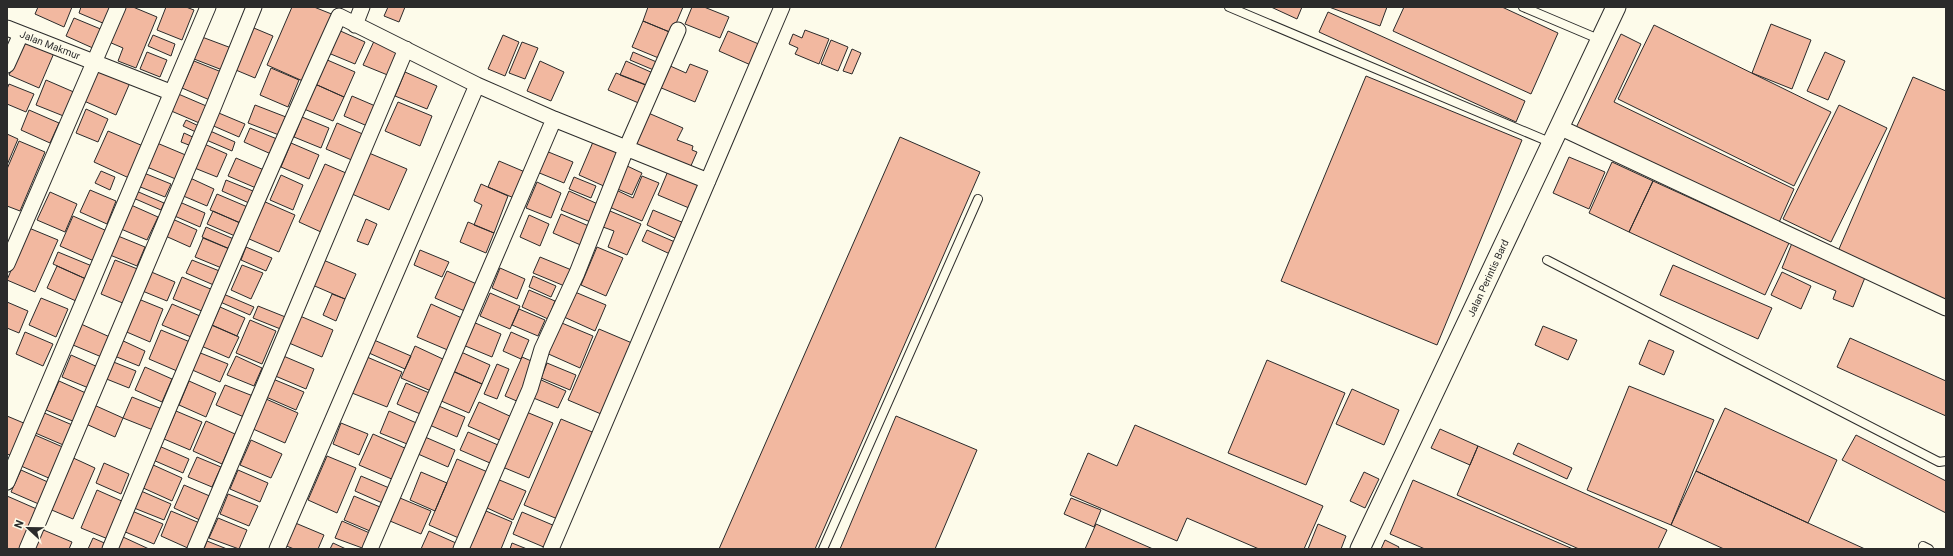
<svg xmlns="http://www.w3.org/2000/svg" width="1953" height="556" font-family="Roboto,sans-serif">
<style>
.building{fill:#f2b8a0;stroke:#2b2b2b}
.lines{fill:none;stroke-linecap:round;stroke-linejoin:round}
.service-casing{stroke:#2b2b2b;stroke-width:10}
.minor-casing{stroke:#2b2b2b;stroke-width:17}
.tertiary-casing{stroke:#2b2b2b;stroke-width:21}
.service{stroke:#fdfbea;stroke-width:8}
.minor{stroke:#fdfbea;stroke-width:15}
.tertiary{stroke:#fdfbea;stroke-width:19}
.labels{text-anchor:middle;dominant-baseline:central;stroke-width:3;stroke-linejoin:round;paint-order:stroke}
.street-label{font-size:10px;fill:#2b2b2b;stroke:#fdfbea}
</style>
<rect width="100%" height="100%" fill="#fdfbea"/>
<path class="building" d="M38 7H72L64 27 35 14Z
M81 7H112L105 24 79 13Z
M123 7H133L157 17 136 68 118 61 123 48 109 42Z
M166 7H186L194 10 182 40 157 30Z
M292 7H314L334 15 305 82 267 65Z
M388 7H405L399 22 384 16Z
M648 7H683L672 33 643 21Z
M692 7H704L729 17 720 38 685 24Z
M1271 7H1302L1297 19Z
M1329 7H1387L1380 26Z
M1404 7H1502L1558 33 1531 94 1393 31Z
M1328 12 1525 101 1516 122 1319 32Z
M74 18 103 30 95 49 66 36Z
M643 21 672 33 661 59 632 47Z
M1771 24 1811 40 1792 89 1752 73Z
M1654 25 1831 112 1794 186 1618 99Z
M249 26 273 36 255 78 231 68Z
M336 29 365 42 355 64 326 52Z
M805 30 829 39 819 64 795 54 798 48 789 44 793 34 802 38Z
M728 31 761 45 753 66 719 51Z
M1621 34 1641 44 1614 102 1794 189 1777 227 1575 130Z
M153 35 175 44 171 56 148 46Z
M503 35 519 42 505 76 488 69Z
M202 37 234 49 225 71 194 59Z
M375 39 401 50 390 76 363 65Z
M24 40 54 53 39 88 9 75Z
M831 40 848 47 838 71 821 64Z
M522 42 538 48 525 79 509 73Z
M852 49 861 53 852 74 843 71Z
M147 52 167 60 160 77 140 69Z
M633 52 659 63 656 71 630 60Z
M1825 52 1845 61 1828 100 1807 91Z
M325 59 355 72 344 97 315 84Z
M194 61 224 73 212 101 182 88Z
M540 61 564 72 551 101 527 91Z
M626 61 653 73 648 86 620 75Z
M100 64 132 78 116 115 84 101Z
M690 64 708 71 695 102 659 87 668 65 686 73Z
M271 68 299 80 288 107 260 95Z
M405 72 437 86 427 109 395 96Z
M616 73 649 86 641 104 608 90Z
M1366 76 1522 140 1437 345 1281 281Z
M1913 77 1946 91V303L1836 256Z
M46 80 76 93 66 117 36 105Z
M9 84 34 94 26 112 7 104V89Z
M315 84 344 97 333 121 304 109Z
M176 93 211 108 204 125 169 110Z
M352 96 380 108 372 128 344 116Z
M398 102 432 116 420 146 385 131Z
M255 105 286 117 279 135 248 123Z
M1839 105 1887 128 1831 242 1783 219Z
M86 109 108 119 98 142 76 133Z
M29 110 59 123 50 143 21 130Z
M214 111 245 124 239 137 209 124Z
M646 112 683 128 677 140 693 146 692 150 697 152 690 168 633 144Z
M302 117 329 128 321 148 294 137Z
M186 120 201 127 198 133 183 126Z
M337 123 365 135 354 161 326 149Z
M250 128 277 139 271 154 244 142Z
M208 130 235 142 232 151 204 139Z
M108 131 143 146 129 178 94 162Z
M184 133 197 139 194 147 181 142Z
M7 134 18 139 7 165Z
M900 137 980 172 815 549H719Z
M19 141 45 152 20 211 7 206V169Z
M593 142 621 154 606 187 579 175Z
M157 143 188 156 178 180 147 167Z
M202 143 227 154 217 177 192 167Z
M291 143 319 155 309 179 281 167Z
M546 151 573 162 564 183 537 172Z
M369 153 407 169 389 210 352 194Z
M1569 157 1605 172 1589 209 1553 193Z
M236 158 264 170 256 188 228 176Z
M499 161 525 172 514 198 488 187Z
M1612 162 1653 181 1629 232 1589 213Z
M325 164 346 173 321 232 299 222Z
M625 165 642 173 632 195 615 188Z
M101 171 115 177 110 190 95 183Z
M668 171 699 185 689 208 658 195Z
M144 173 171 184 165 197 138 186Z
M281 175 303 185 293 210 270 200Z
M642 176 659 183 642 221 607 206 614 189 633 198Z
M188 177 214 189 207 206 181 195Z
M574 177 596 186 591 198 569 189Z
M226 180 253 191 249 203 222 191Z
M1653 181 1789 243 1765 295 1629 232Z
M537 182 561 193 551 218 526 208Z
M481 184 508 196 494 233 474 225 482 205 474 201Z
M90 190 116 201 107 224 80 212Z
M134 190 164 203 161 210 131 197Z
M569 191 600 205 593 223 561 210Z
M50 192 77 204 65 232 37 220Z
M217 194 250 208 243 224 210 210Z
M175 200 205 213 200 227 170 214Z
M263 201 295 215 279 252 247 238Z
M131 205 158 217 147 240 121 229Z
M653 210 684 223 677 239 647 225Z
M213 211 240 223 235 236 207 224Z
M610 211 641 224 627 255 608 247 614 231 603 227Z
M561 214 591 227 583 246 553 233Z
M529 215 549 224 540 246 520 237Z
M73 216 107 231 94 261 60 246Z
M168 217 197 230 190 247 161 234Z
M366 219 377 224 368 245 357 241Z
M468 222 494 233 486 253 460 242Z
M206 227 236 240 232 250 202 237Z
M29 228 58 240 35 292 7 280Z
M647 230 675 242 670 254 642 241Z
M118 236 145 247 137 266 110 255Z
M203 238 232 250 224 269 195 257Z
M1792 243 1866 275 1853 307 1833 299 1836 291 1782 268Z
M246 247 272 258 266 271 241 260Z
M597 247 623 258 606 296 581 285Z
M420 250 449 262 442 277 414 265Z
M58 252 92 266 86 279 53 264Z
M540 257 574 271 567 287 533 273Z
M321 259 356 274 345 299 310 284Z
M115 260 140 270 125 304 101 294Z
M192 260 222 272 216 286 186 273Z
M242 265 263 273 251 299 231 290Z
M1673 265 1772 308 1758 339 1660 295Z
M57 266 86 279 76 301 47 288Z
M500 268 525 279 517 299 492 288Z
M149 271 175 282 167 301 140 290Z
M447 271 479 285 467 312 435 298Z
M1782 272 1811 286 1801 309 1771 295Z
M533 276 556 286 551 297 529 287Z
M182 277 213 290 204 312 173 299Z
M529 290 555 301 548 319 522 307Z
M575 292 606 305 595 331 564 317Z
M221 293 254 307 250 315 218 301Z
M490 293 520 306 510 329 480 316Z
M332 294 345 299 336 321 323 315Z
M41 298 68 309 56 337 29 325Z
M136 298 163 309 150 342 122 330Z
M7 302 28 311 19 333 7 328Z
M172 304 200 316 191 337 162 325Z
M431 304 464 319 450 351 417 337Z
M258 306 288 318 283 330 253 318Z
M220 307 245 318 237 336 212 325Z
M519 309 545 320 538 336 512 325Z
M300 316 333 330 322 357 289 343Z
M250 320 276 331 262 364 236 353Z
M557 321 593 336 580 368 544 352Z
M473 322 501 334 492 357 463 345Z
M81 324 112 338 104 358 73 345Z
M209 324 239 337 229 358 199 345Z
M1543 326 1577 340 1568 360 1535 345Z
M599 329 632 343 601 414 568 400Z
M161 330 190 342 177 371 149 359Z
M25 332 53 344 43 366 16 354Z
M511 332 529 340 521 359 503 351Z
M1850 338 1946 381V416L1837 367Z
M119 339 145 351 139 366 112 355Z
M374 340 411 356 405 369 369 353Z
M1649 340 1674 351 1664 375 1639 364Z
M415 346 445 360 431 391 401 378Z
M198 352 228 364 220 382 190 369Z
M461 352 490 365 482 384 453 371Z
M71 355 100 368 91 389 62 377Z
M281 355 314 369 306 389 273 375Z
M236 356 262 368 254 386 227 375Z
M367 357 402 372 387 407 352 393Z
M522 357 536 363 519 402 505 396Z
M1267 360 1345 393 1306 485 1228 453Z
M111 361 136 371 129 388 104 378Z
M547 363 576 375 570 390 541 378Z
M497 364 509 369 497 399 484 394Z
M145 367 172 379 162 402 135 390Z
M452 371 482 384 469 413 439 400Z
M273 379 304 392 296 410 266 397Z
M539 379 566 391 558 408 531 397Z
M59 381 88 394 75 422 46 410Z
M189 381 216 393 206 417 179 405Z
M406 383 434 395 425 416 397 404Z
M225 385 253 396 244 417 216 405Z
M1629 386 1714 420 1671 525 1587 490Z
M1352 389 1399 410 1384 445 1336 424Z
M132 397 162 409 153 430 123 418Z
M266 399 298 413 285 443 253 429Z
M479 402 514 418 504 442 468 426Z
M434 404 465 417 457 437 425 423Z
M94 405 123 418 115 437 86 424Z
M1725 408 1837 460 1808 523 1696 471Z
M176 411 202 422 190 450 164 439Z
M389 411 421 425 412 446 380 433Z
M524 411 553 423 529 478 500 466Z
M42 412 77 427 68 447 33 432Z
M7 416 26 424 12 456 7 454Z
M896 416 977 450 935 549H840Z
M561 419 597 434 560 520 524 505Z
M206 421 235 434 222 464 193 451Z
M341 423 368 434 359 455 333 444Z
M1135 425 1323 506 1304 549H1259L1187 518 1177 541 1070 495 1088 453 1117 466Z
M1440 429 1478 446 1470 465 1431 448Z
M468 432 498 445 490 463 460 450Z
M373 434 407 449 394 480 359 465Z
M35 435 65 448 51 479 21 466Z
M1856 435 1946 481V513L1842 460Z
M425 437 455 450 448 467 418 454Z
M251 440 282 454 271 478 240 465Z
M1518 443 1572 468 1567 479 1513 454Z
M159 446 189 459 183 473 153 460Z
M1478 446 1667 530 1658 549H1579L1457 495Z
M69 456 95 468 73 519 47 508Z
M327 456 356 468 337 513 308 500Z
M197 457 221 467 212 487 188 477Z
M457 459 490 473 461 539 429 525Z
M104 463 129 474 121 494 96 483Z
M151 464 182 478 172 501 141 487Z
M21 470 50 483 41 505 11 492Z
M238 470 268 483 260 502 230 489Z
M1696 471 1808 523 1865 549H1724L1671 525Z
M421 472 447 483 435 511 410 500Z
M1364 472 1379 479 1365 508 1350 501Z
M361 476 394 490 387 505 355 491Z
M497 479 526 491 513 520 485 507Z
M1413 480 1573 549H1425L1390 534Z
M184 485 212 497 202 521 174 508Z
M97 490 124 502 108 539 81 528Z
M141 491 171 504 164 520 134 508Z
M228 494 258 506 249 526 220 514Z
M7 496 39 510 22 549H7Z
M354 496 380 507 370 531 344 520Z
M400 498 431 511 421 534 390 521Z
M1071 498 1101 510 1094 527 1064 514Z
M132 511 163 524 154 544 123 531Z
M171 511 202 524 190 549 161 536Z
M486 511 512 522 501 549H469Z
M522 512 555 526 546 548 513 534Z
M218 518 247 530 239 549 209 538Z
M342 521 372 534 365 549 335 538Z
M293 522 324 535 318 549H294L284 545Z
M1096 524 1153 549H1085Z
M1318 524 1346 536 1341 549H1308Z
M41 529 72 542 69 549H32Z
M429 531 456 543 453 549H421Z
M123 537 149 549H117Z
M93 538 109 545 108 549H88Z
M1385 540 1399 547 1398 549H1381Z
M207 541 227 549H204Z
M333 543 346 549H330Z
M512 543 527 549H510Z"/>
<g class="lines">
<g class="service-casing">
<path id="service" d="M1229 7 1552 143
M1523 7 1601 40
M1547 260 1939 462 1946 461
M1923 546 1929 549
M823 549 978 199"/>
</g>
<g class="minor-casing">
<path id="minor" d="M355 25 362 7
M7 28 170 92
M7 65 21 34
M1559 127 1946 308
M7 264 118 7
M7 482 208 7
M27 549 213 108 254 7
M110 549C184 370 259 192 339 16L477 85 554 119 708 181
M195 549 406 49
M277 549 477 85
M370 549 554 119
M461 549 530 389 542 349 577 273 626 149 678 30
M551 549 782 7"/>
</g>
<g class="tertiary-casing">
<path id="tertiary" d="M1360 549 1616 7"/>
</g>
<use href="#service" class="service"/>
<use href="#minor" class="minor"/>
<use href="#tertiary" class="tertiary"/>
</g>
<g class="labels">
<g class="street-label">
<text transform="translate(50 45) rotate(21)">Jalan Makmur</text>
<text transform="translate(1488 278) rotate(-65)">Jalan Perintis Bard</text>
</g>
</g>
<rect width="1953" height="556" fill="none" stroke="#2b2b2b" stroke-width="16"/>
<g transform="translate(28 528) rotate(292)" stroke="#fdfbea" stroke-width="3" paint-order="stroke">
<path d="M0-3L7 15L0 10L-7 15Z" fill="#2b2b2b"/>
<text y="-6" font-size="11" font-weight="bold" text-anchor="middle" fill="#2b2b2b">N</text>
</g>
</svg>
